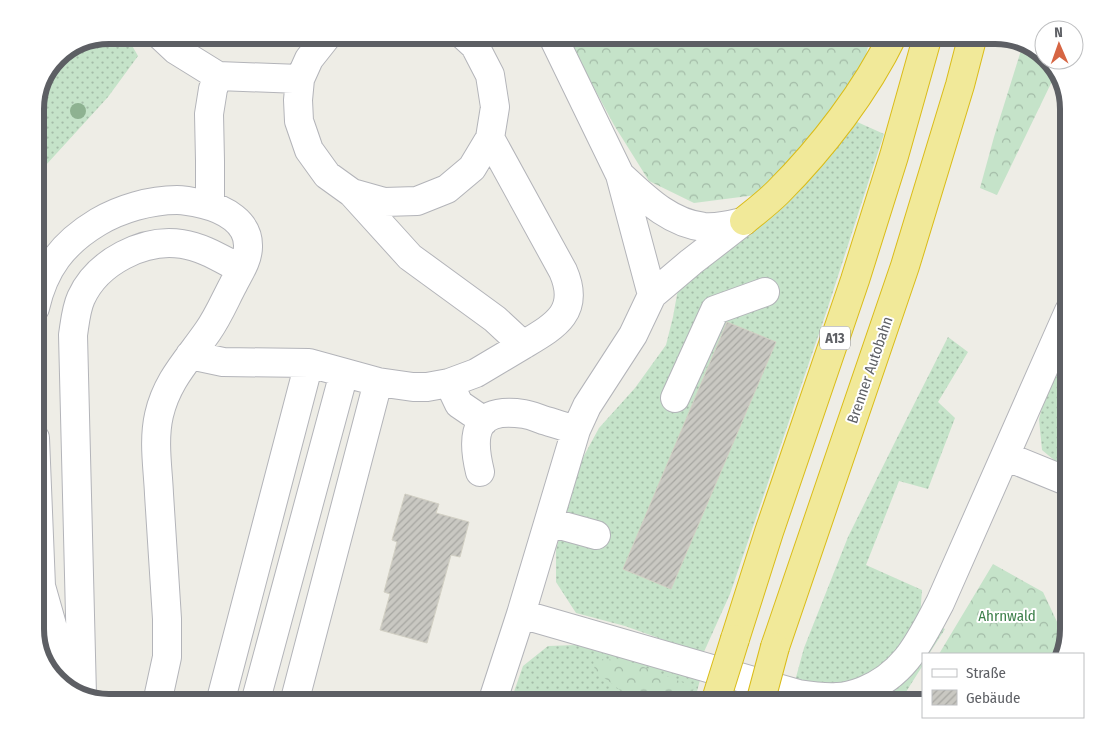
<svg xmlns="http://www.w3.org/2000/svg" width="1104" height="738" font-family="'Fira Sans Condensed',sans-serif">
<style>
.grass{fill:url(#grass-dots)}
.forest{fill:url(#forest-crowns)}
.building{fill:url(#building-hatch);stroke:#d2d0c4}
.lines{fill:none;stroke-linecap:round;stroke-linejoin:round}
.minor-casing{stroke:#b3b4b9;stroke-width:30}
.highway-casing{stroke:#dabc19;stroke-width:30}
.minor{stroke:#fff;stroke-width:28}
.highway{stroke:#f1e999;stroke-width:28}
.highway-bridge-casing{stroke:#dabc19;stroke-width:30;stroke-linecap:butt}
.highway-bridge{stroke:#f1e999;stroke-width:28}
.tree{fill:#8eb291}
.labels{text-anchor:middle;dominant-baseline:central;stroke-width:4;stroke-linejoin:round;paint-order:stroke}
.shield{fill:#fff;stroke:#8e8f92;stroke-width:1}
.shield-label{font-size:14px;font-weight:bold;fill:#5d5f64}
.street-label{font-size:15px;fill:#5d5f64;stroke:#fff}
.park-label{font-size:15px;fill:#3f814c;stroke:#fff}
.rim{fill:none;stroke:#5d5f64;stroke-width:6}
</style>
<defs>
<pattern id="grass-dots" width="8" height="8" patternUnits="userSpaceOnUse" patternTransform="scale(1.25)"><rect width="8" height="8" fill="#c5e3c9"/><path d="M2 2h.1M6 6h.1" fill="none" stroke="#a3bba7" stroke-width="1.8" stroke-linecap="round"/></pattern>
<pattern id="forest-crowns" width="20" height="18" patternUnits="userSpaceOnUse" patternTransform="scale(1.25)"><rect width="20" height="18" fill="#c5e3c9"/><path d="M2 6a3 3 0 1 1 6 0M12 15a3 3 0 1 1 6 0" fill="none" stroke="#a3bba7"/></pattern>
<pattern id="building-hatch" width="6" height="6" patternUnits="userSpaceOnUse" patternTransform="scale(1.25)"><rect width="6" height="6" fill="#c9c8c2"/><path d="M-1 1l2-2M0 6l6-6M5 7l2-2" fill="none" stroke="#a6a6a1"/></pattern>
</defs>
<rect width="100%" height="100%" fill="#eeede6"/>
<path class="grass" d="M109 35H126L138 56 108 97 35 177V104L57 56Z
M855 121 884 134 880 146 827 310 730 594 703 654 625 626 576 613 556 582V550L567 506 579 465 599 428 635 388 666 345 673 317 678 289Z
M948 337 968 352 938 402 955 418 928 489 899 481 866 565 922 590 920 617 945 629 929 654H923V665L899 703H789L804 648 848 537 896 440Z
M1069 337V469L1060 465 1042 450 1039 419 1050 379Z
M576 645 701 676 694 703H510L523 666 548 646Z"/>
<path class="forest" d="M575 35H871L858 86 756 195 694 203 649 181 614 125 567 38Z
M1023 44 1036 48 1044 56V60H1047L1057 71 997 195 980 188 994 137Z
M993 564 1043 592 1066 641 1061 654H939Z
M593 659 626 660 694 687 690 703H634L615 686 595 671Z"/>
<path class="building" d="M727 322 776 342 671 589 623 569Z
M405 494 439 504 436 513 469 522 460 557 451 555 427 643 380 630 390 594 384 592 397 542 392 540Z"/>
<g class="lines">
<g class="minor-casing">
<path id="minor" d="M160 35 176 50 218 76 300 79
M328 35 309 59 300 79 298 100 299 121 309 150 327 175 352 193 384 202 417 201 447 189 472 168 490 138 495 107 490 75 475 46 463 35
M552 35 620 175 652 295
M620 175C644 197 669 223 704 227 717 228 730 225 742 222
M352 193 410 257 495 319 523 345C555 326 581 312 563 271L490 138
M210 206V161L209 114 213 89 218 76
M35 308C44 268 63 243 98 222 120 209 150 200 177 200 185 200 194 202 203 204 224 209 249 222 248 247 248 260 239 273 233 285 225 300 218 317 208 331 188 360 167 380 159 415 153 441 158 469 159 494 162 536 164 577 167 619V657L157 703
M190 355 223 362 309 363 378 382 413 387H427L449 383 476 373 523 345
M449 383 459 404 484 421
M675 398 715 310 765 292
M35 438 41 586 71 692
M1005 456 1069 482
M480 472C470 431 476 407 524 414 531 415 537 418 543 420 554 423 565 427 576 430
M549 522 596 535
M521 614 798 694C811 696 824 698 837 697 846 697 855 694 863 691 906 674 920 640 940 603L1069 311
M82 695 73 335C75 322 76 309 81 298 97 262 144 238 182 244 203 247 223 260 241 269
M220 703 309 363
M255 703 344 373
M294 703 378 382
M492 703 521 614 576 430 587 406 633 335 652 295 691 262 744 221"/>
</g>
<g class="highway-casing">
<path id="highway" d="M744 221C755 212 768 202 778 192 822 148 866 91 893 35
M735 639 769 532 855 280 894 156 928 35
M775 647 905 266 960 85 973 35"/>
</g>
<use href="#minor" class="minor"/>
<use href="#highway" class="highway"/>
<g class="highway-bridge-casing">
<path id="highway-bridge" d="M715 703 735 639
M760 703 775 647"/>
</g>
<use href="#highway-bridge" class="highway-bridge"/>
</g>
<circle class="tree" cx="78" cy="111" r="8"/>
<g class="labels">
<rect class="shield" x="820" y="326.5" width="30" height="23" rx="4"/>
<g class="shield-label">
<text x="835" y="338">A13</text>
</g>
<g class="street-label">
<text transform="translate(870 370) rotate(-71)">Brenner Autobahn</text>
</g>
<g class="park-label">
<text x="1007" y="616">Ahrnwald</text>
</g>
</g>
<path d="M0 0H1104V738H0ZM109 44H995A65 65 0 0 1 1060 109V629A65 65 0 0 1 995 694H109A65 65 0 0 1 44 629V109A65 65 0 0 1 109 44Z" fill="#fff" fill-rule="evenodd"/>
<path class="rim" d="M109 44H995A65 65 0 0 1 1060 109V629A65 65 0 0 1 995 694H109A65 65 0 0 1 44 629V109A65 65 0 0 1 109 44Z"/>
<rect x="922" y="653" width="162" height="65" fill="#ffffff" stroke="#bebfc1"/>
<rect x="932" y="669" width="25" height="8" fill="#ffffff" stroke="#bebfc1"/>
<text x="966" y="678" font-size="15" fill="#5d5f64">Straße</text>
<rect x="932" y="690" width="25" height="15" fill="url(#building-hatch)" stroke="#bebfc1"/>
<text x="966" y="703" font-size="15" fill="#5d5f64">Gebäude</text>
<g transform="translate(1059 45) rotate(358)"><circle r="24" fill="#ffffff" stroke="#bebfc1"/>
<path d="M0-4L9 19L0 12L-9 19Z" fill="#d66543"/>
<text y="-8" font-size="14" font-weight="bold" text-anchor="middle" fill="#5d5f64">N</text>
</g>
</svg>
